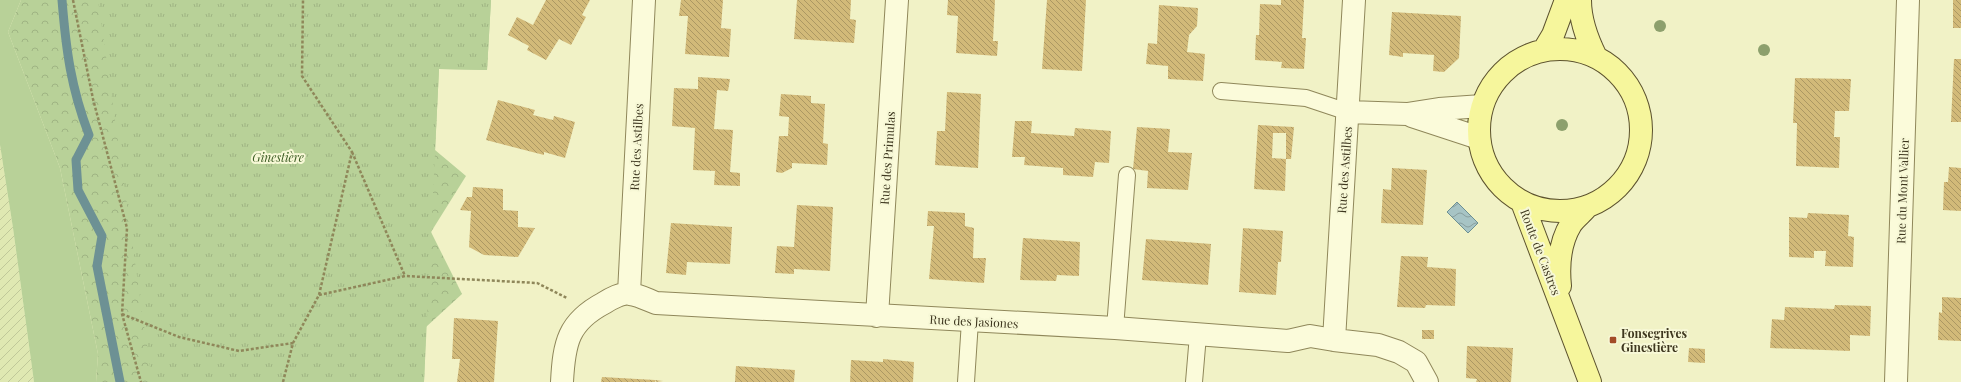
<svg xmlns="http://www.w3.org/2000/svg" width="1961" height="382" font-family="'Playfair Display',serif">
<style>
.farmland{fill:url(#farmland-furrows)}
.grass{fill:#b8d198}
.forest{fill:url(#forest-crowns)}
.park{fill:url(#park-tufts)}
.water{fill:url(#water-waves);stroke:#6d9194}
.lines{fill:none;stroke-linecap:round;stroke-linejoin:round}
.stream{stroke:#6d9194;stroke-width:9}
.building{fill:url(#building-back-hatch)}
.service-casing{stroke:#8f875a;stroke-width:18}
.minor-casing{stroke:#8f875a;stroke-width:24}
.primary-casing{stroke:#5c522e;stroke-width:24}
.path{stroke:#8f875a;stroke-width:2.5;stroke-dasharray:3 2;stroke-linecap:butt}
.service{stroke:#fbfbda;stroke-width:16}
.minor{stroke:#fbfbda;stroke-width:22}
.primary{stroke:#f6f69c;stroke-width:22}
.tree{fill:#8da06d}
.poi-dot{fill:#a24c25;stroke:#f7f8d6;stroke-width:1.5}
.labels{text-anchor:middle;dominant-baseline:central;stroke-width:4;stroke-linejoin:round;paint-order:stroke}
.street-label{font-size:12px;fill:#3e371f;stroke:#f7f8d6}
.park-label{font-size:12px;font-style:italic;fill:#3c5c24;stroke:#f7f8d6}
.poi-label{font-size:12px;font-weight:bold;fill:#3e371f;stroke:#f7f8d6;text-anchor:start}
</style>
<defs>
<pattern id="farmland-furrows" width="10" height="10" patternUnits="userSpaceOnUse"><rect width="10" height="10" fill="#dfe8b2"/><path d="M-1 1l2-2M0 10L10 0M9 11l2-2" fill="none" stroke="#c0c899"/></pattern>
<pattern id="forest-crowns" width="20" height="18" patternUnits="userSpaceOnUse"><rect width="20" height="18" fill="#b8d198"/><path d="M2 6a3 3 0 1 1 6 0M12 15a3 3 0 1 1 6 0" fill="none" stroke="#9fb483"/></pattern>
<pattern id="park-tufts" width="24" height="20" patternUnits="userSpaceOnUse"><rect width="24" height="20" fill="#b8d198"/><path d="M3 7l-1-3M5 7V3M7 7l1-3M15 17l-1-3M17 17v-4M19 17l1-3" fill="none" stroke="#9fb483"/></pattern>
<pattern id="water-waves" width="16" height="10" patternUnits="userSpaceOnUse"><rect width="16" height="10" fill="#a7c4c5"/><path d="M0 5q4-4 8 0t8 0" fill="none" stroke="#89a09f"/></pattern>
<pattern id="building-back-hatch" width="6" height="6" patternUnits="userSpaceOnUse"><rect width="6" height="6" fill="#d2ba79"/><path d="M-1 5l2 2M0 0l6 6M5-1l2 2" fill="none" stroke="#ac9863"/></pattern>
</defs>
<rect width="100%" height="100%" fill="#f1f2c6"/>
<path class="farmland" d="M0 145 13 228 34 382H0Z"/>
<path class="grass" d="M0 0H21L8 32 60 168 98 354 96 382H34L13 228 0 145Z"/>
<path class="forest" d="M21 0H491L487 70 439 69 435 150 466 176 431 232 462 294 426 327 424 382H96L98 354 60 168 8 32Z"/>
<path class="park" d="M98 0H491L487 70 439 69 424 382H152Z"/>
<path class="water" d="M1457 202 1478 223 1468 233 1447 212Z"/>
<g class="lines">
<path class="stream" d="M62 0C66 50 71 88 89 135L76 160 78 190 102 236 97 266 120 382"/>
</g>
<path class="building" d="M546 0H590L582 15 586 17 571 45 559 39 546 60 527 50 529 46 508 35 517 17 533 25Z
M681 0H723L721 28 731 29 729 57 685 54 688 16H679Z
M797 0H851L850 19 856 20 854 43 794 39Z
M948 0H995L993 41H998L997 56 956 53 958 16 947 15Z
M1047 0H1086L1082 71 1042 69Z
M1281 0H1304L1302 38H1306L1304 69 1281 68 1282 62 1255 60 1256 35H1259L1260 4 1281 5Z
M1953 0H1961V28H1953Z
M1159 5 1198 8 1197 26 1189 35 1187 52 1205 54 1203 81 1168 79V66L1146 64 1148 43 1157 44Z
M1392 12 1461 16 1459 58 1444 72 1433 71 1434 55 1403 53V57L1389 55Z
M1954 59H1961V122H1951Z
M698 77 730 79 728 91 717 90 714 129 733 130 730 172 740 173V186L714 185 715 171 693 170 695 128 672 126 674 88 698 89Z
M1795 78 1851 79 1849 111H1835L1834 137H1840L1839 168 1796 166 1797 123H1793Z
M947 92 981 94 978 168 935 165 937 131H945Z
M781 94 811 96V103L825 104 823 143 828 144 827 165 792 163V168L782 173 776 172 779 136H788L789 117 779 116Z
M498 100 535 110 533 115 553 120 554 116 575 122 565 158 544 152V155L486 140Z
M1015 121H1032L1031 133 1074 136 1075 128 1111 131 1109 163 1095 162 1093 177 1063 175V168L1024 165 1025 157H1012Z
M1258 125 1294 127 1291 159H1286V133H1273L1272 158 1286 159 1285 191 1254 189Z
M1137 127 1170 129 1168 152 1192 153 1188 190 1147 188 1148 171 1133 169Z
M1949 167 1961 168V211L1943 210 1944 182H1948Z
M1392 168 1427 170 1423 225 1381 223 1383 189 1391 190Z
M473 187 503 189V210L518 211V227L535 228 518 257 484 255 469 247 471 211 460 210 467 197H472Z
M797 205 833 207 830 271 794 269V274L775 273 777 246 794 247Z
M928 211 965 213V226L974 228 973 258H986L984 283 929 279 934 226H927Z
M1808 213 1849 215 1848 236 1854 237 1853 267 1825 266 1826 251H1814V258L1789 257V217L1807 218Z
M671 223 732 227 730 264 687 262 686 275 666 273Z
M1243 228 1283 231 1281 262H1278L1276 295 1239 292Z
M1023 238 1080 242 1079 276 1057 275 1056 281 1020 280Z
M1146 239 1211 244 1208 285 1142 280Z
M1401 256 1428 257 1427 267 1456 269 1455 306 1426 305 1425 308 1397 307Z
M1942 297 1961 298V341L1938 340 1939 312 1942 313Z
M1835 305 1871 306 1870 336 1850 335V351L1770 348 1772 319 1784 320 1785 307 1834 309Z
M454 318 498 321 494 382H457L460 359H452Z
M1422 330H1434V339H1422Z
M1467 346 1513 348 1511 382H1476L1477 379 1466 378Z
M1689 348 1705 349V363L1688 362Z
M883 359 914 362 913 382H850L851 360 883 362Z
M736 366 795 370 794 382H735Z
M602 377 655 380 663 381 656 382 655 380V382H601Z"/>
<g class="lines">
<g class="service-casing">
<path id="service" d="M1221 91 1306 98 1348 112
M1115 328 1127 175
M966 382 970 321
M1194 382 1198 335"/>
</g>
<g class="minor-casing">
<path id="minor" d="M1348 112 1407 114 1439 109 1482 106
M1412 116 1479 138
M629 293 644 0
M877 316 897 0
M1334 340 1354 0
M562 382C564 343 568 322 604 303 610 299 623 292 630 294 639 295 648 300 656 303L1115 328 1288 341 1310 336 1334 340 1378 345 1399 352 1416 362 1427 382
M1896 382 1908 0"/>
</g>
<g class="primary-casing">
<path id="primary" d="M1580 0C1580 21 1587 39 1596 57
M1479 130a81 81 0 1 1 162 0a81 81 0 1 1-162 0Z
M1544 50 1553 35 1566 0
M1522 202 1590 382
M1560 286C1558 266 1560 242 1571 224 1575 218 1582 213 1586 208"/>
</g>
<path class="path" d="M73 0 93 99 127 228 122 314 141 382
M352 152 405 276
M319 295 405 276 537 283 567 298
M122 314 179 337 239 351 293 343
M283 382 293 343 319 295 352 152 302 76 303 0"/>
<use href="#service" class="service"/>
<use href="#minor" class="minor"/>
<use href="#primary" class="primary"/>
</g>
<g class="tree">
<circle cx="1660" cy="26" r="6"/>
<circle cx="1764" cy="50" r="6"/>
<circle cx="1562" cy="125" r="6"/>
</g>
<rect class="poi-dot" x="1609" y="336" width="8" height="8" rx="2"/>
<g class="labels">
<g class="street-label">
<text transform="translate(636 147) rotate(-87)">Rue des Astilbes</text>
<text transform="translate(887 158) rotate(-86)">Rue des Primulas</text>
<text transform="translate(1344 170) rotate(-86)">Rue des Astilbes</text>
<text transform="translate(1902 191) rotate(-88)">Rue du Mont Vallier</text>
<text transform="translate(1541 252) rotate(69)">Route de Castres</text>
<text transform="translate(974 321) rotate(3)">Rue des Jasiones</text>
</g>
<g class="park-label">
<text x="278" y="157">Ginestière</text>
</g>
<g class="poi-label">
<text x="1621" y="333">Fonsegrives<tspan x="1621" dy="14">Ginestière</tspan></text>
</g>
</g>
</svg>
